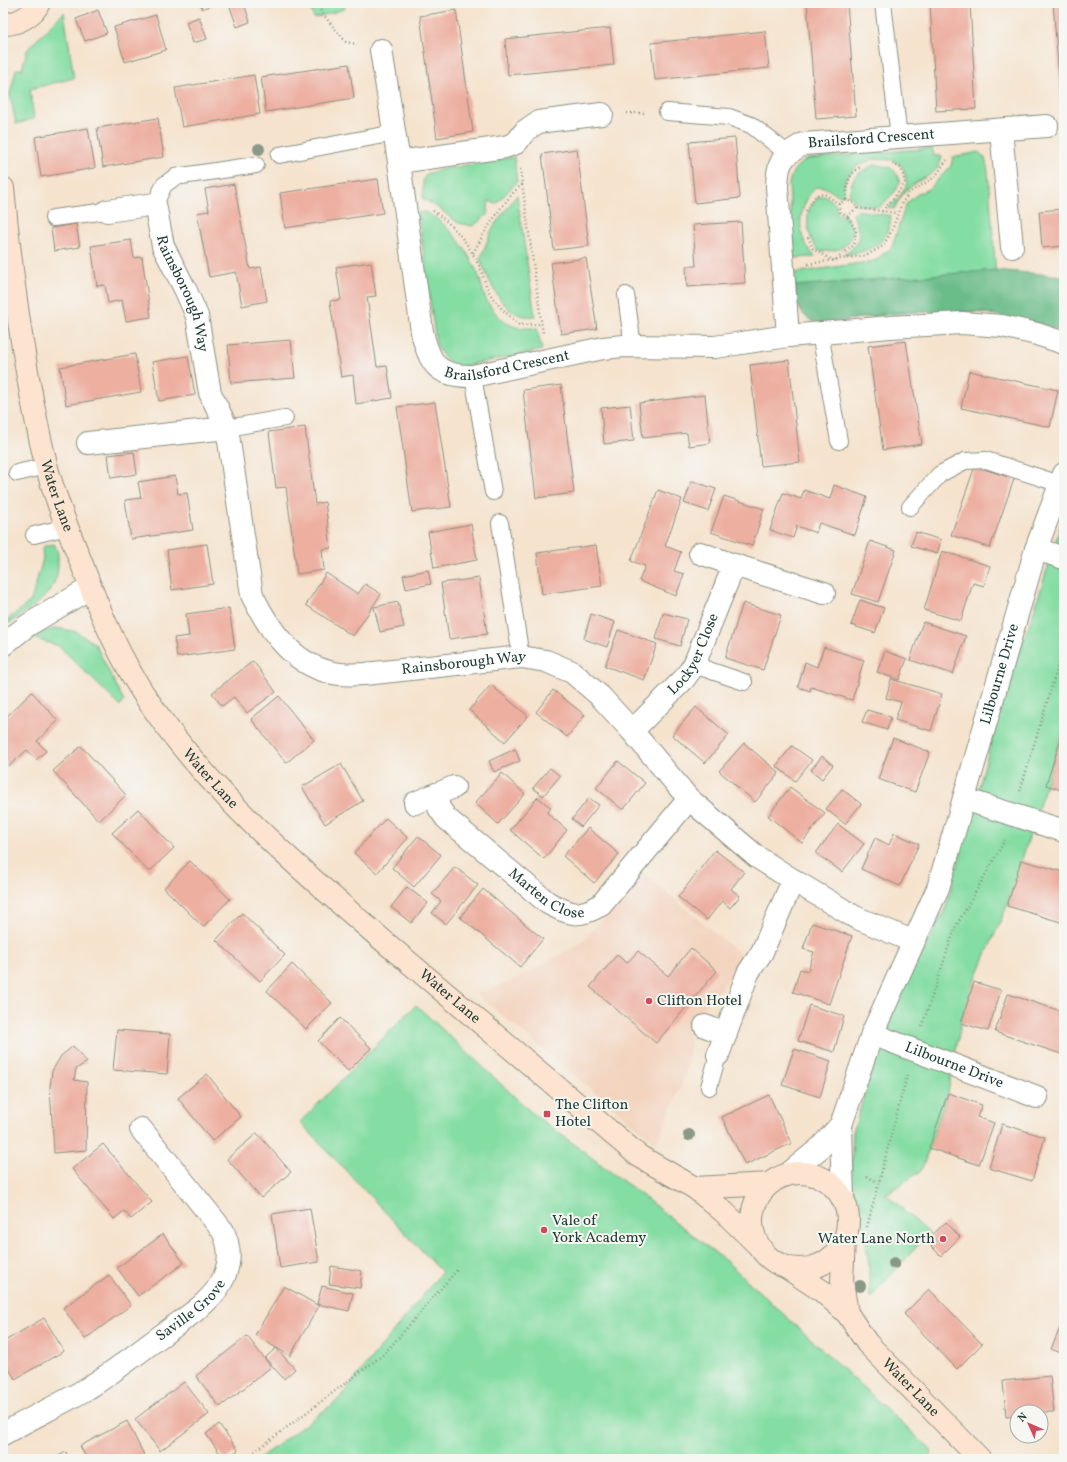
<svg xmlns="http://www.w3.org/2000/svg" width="1067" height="1462" font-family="Vollkorn,serif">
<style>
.built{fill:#f3d4bf}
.green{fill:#84dda3;stroke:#528d6c}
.forest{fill:#6bbc89;stroke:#457c5e}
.building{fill:#edafa0}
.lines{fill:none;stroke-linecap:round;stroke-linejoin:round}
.lane-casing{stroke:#8a9081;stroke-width:18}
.street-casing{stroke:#8a9081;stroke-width:24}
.secondary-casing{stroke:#8a9081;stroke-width:24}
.path{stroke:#8a9081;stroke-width:2.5;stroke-dasharray:1 3;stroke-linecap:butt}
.lane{stroke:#fff;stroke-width:16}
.street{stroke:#fff;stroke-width:22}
.secondary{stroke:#fde4d0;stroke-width:22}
.tree{fill:#8a9985}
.poi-dot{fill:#d1495b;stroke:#f6f6f2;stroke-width:1.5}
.labels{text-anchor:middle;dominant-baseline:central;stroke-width:4;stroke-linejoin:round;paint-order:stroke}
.street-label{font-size:15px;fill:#1f3d34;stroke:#f6f6f2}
.poi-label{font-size:15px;fill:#1f3d34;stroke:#f6f6f2;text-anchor:start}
</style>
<rect width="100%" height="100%" fill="#f6f6f2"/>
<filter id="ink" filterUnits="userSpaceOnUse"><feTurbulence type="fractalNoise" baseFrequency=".025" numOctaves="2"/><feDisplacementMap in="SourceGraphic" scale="8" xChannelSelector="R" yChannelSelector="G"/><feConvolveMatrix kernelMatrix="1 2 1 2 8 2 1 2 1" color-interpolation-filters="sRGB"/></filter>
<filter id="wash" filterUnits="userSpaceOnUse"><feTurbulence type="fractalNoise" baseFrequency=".012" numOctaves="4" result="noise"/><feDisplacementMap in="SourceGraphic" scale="16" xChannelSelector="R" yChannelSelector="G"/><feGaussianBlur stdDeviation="0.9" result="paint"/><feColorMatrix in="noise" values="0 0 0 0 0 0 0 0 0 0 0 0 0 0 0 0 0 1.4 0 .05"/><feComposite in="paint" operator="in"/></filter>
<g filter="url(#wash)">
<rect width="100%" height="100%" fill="#f5e3ce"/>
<path class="built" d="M643 873 746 959 694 1018 689 1031 691 1047 684 1078 657 1144 475 993 511 982 581 943Z"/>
<path class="green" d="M308 3H343L345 9 314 18Z
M64 12 74 78 30 89 34 119 16 124 10 94 16 69H22L27 50Z
M932 148 934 156H942C940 175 921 177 909 188 902 193 898 202 894 209L888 208 899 198 907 184 903 167 893 160 873 159 857 166 845 179 844 195 840 196 824 187H816C802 201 795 226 806 244 808 248 812 253 815 257L794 258 789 185C791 172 796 165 808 159Z
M979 152 985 158 988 171 999 315C940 306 879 315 820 324 793 315 796 297 794 273L875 261 892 247 906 204 916 195 930 188 951 166 953 157Z
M514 157 517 182 496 204 489 201 487 215 473 226 458 223 437 207 423 199V180L426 174 439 170Z
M874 165C890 166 895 167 900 183L894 193 880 207 857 205 854 199 849 196C852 176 856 174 874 165Z
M517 195 535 316C503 321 490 282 480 259L493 227Z
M826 196 836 205 837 213 847 217 853 231C849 249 836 252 819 251 810 241 804 221 810 208 812 204 816 201 818 197Z
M857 210 891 216C889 245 868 252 844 255 862 242 861 235 853 214Z
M425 212C451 225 466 248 478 274 481 281 482 290 485 297 489 307 502 322 513 326 520 329 529 328 537 328L542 350 459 367C447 361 440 355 436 343L418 213Z
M1064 514V728L1007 906 974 982 961 1023 948 1093 921 1171 886 1194 929 1233 870 1298 868 1256 861 1217 851 1183 853 1132 872 1070 901 993 946 907 1003 699 1036 605Z
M54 544C59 551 58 556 58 565 58 594 32 607 10 623L7 620 31 601 43 559 42 547Z
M57 628 77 632 95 644 124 701 120 706 59 646 32 638 44 632Z
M416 1005 531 1112 644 1197 727 1262 932 1451 928 1459H258L337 1401 442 1272 300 1122Z"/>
<path class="forest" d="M996 270 1064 276V331L981 312H897L820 324C799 317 797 306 795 286Z"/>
<g id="blocks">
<path class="building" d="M200 3H217L202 9Z
M233 3H244L250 22 237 27 229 4Z
M807 3H847L856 116 816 119Z
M930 3H970L976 109 936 111Z
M1053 3H1064V102H1061Z
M98 10 107 33 85 41 76 19Z
M456 10 473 132 437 138 420 16Z
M156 15 166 50 125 62 114 27Z
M199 17 207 39 193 43 186 22Z
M610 28 614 65 508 75 505 39Z
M765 31 769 68 655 80 651 43Z
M349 64 354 98 266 112 261 77Z
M254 75 260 114 182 127 175 88Z
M158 118 164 157 103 167 97 128Z
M88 128 95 168 41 177 35 137Z
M735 138 740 198 695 203 689 142Z
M577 149 589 246 554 250 542 154Z
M378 179 383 213 285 228 280 193Z
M234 184 250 269 261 267 267 301 242 306 236 272 209 277 197 213 209 211 205 189Z
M1064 209V246L1042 248 1039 211Z
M741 222 745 283 687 287 686 266H696L693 225Z
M76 224 80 247 54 251 51 228Z
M131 240 134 258 142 257 151 317 126 321 122 300 108 303 105 285 97 286 91 246Z
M586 258 597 329 561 334 551 263Z
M371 262 376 296 367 297 377 367 387 366 392 398 356 404 353 375 341 377 330 301 341 300 336 267Z
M291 340 295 378 231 383 228 345Z
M906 341 922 444 883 450 868 346Z
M135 354 141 392 66 405 60 367Z
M188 356 195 395 159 401 152 362Z
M789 360 800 462 761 466 750 365Z
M969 371 1058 390 1050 427 961 408Z
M561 385 574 493 536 498 523 390Z
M705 395 710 443 689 446 687 433 643 438 639 403Z
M435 402 451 507 412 512 397 407Z
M630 405 634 441 604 444 601 408Z
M305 427 315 504 325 502 331 548 322 549 324 570 297 574 286 487 276 488 269 432Z
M134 452 137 474 111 478 108 455Z
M975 466 1014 479 990 548 951 535Z
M175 476 178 494 187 493 193 530 131 539 125 500 141 498 138 482Z
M692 481 716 489 708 511 684 503Z
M834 485 867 497 855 535 819 523 816 533 797 526 793 538 770 530 783 493 801 499 804 490 830 499Z
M658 490 682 499 665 546 681 552 674 571 684 574 676 596 639 581 645 566 631 561Z
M724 496 764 509 752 546 711 532Z
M471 524 477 560 434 568 428 532Z
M916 532 941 540 937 554 911 546Z
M870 541 896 550 878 602 852 594Z
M207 544 213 584 172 590 167 550Z
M596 545 602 586 542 594 537 553Z
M942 551 990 566 984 586 973 583 961 621 924 610Z
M428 570 431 584 406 589 403 575Z
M326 573 358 594 365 584 381 594 353 636 306 605Z
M479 578 487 634 449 639 441 583Z
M860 600 884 608 875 633 851 625Z
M398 602 404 627 380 632 374 607Z
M743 603 781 615 763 670 725 658Z
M229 608 235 649 177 657 174 638 189 636 186 614Z
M663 613 687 619 680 646 656 639Z
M591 614 615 622 607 647 584 639Z
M923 622 966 636 953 674 910 660Z
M618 630 657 644 644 680 605 666Z
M824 647 864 660 852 700 811 687 810 691 798 687 805 662 817 667Z
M885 651 907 659 899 680 877 672Z
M253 661 276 692 247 713 234 697 222 706 212 693Z
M891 679 942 694 931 731 895 720 901 702 886 698Z
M491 685 528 716 505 742 469 710Z
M553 690 585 715 567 737 536 712Z
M32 692 58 721 37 741 46 751 36 760 27 750 9 766 3 759V720Z
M279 696 314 740 286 763 251 719Z
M696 707 729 735 705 763 672 735Z
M867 710 891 717 887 730 862 722Z
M1064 729V791L1046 785Z
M893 738 930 752 915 792 878 779Z
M744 743 779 773 755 802 719 771Z
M81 746 126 795 99 821 53 771Z
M792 746 812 760 795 781 776 766Z
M515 749 520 761 494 772 489 761Z
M822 756 833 765 822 779 811 770Z
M618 761 645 783 623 810 596 788Z
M341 764 363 801 325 824 302 787Z
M550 768 560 776 543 796 533 788Z
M502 773 525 794 498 824 475 803Z
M790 787 825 813 802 843 768 816Z
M842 789 861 804 845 824 826 809Z
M538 797 551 808 547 813 567 830 544 859 510 830Z
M589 798 599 805 581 827 572 819Z
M138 809 174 848 149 872 112 833Z
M386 818 408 838 377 873 354 853Z
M838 824 864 844 842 872 816 853Z
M588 828 619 854 594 883 563 856Z
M894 833 919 844 900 886 861 869 875 838 889 845Z
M418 836 441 855 414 887 392 868Z
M715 850 744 872 731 889 740 896 730 908 722 901 707 920 678 897Z
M1021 860 1064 872V923L1007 906Z
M190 861 230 899 203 927 164 888Z
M455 867 478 885 446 924 432 913 441 901 432 894Z
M407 887 428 903 411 923 391 907Z
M483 889 543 939 520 967 460 917Z
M242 913 285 955 260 981 216 940Z
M812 923 852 936 829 1004 793 992 800 969 808 971 814 952 803 949Z
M691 948 717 971 656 1043 590 987 617 955 627 963 638 951 668 976Z
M292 964 332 1003 306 1029 267 991Z
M974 982 1001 990 988 1031 961 1023Z
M1008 994 1064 1012V1055L995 1032Z
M809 1005 844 1016 834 1052 798 1041Z
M340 1018 371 1048 348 1071 318 1041Z
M117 1030 170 1034 167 1074 113 1070Z
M73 1046 87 1062 76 1069 74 1080 87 1082 86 1150 54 1153 50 1087 52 1071 61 1056Z
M794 1049 831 1061 820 1097 782 1085Z
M207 1074 241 1117 212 1141 178 1098Z
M948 1093 982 1105 977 1117 994 1123 979 1165 929 1148Z
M769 1095 792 1143 745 1165 722 1117Z
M1002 1124 1045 1137 1032 1181 989 1168Z
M257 1133 291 1172 261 1198 227 1159Z
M103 1144 152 1202 131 1219 124 1211 114 1219 72 1169Z
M310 1208 319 1262 280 1268 272 1214Z
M946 1222 960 1237 941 1256 926 1241Z
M163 1234 184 1263 138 1296 117 1268Z
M331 1266 362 1271 360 1288 329 1284Z
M109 1275 131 1305 85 1339 63 1308Z
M284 1286 319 1306 290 1356 255 1335Z
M322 1286 353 1293 349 1311 317 1304Z
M929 1289 982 1344 957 1369 904 1314Z
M44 1318 64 1351 15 1379 3 1358V1342Z
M1064 1319V1354L1051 1349Z
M247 1336 271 1367 220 1407 196 1376Z
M276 1348 295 1369 284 1379 265 1358Z
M1050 1376 1054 1412H1017V1416L1006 1417 1003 1381Z
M184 1382 209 1414 160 1451 135 1419Z
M127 1421 144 1455 136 1459H87L80 1446Z
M219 1424 238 1450 226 1459H224L206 1434Z
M66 1452 69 1459H52Z"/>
</g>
</g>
<g filter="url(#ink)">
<use href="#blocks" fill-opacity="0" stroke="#8a9081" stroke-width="1"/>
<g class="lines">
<g class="lane-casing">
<path id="lane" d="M883 3 899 137
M667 112 729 117 751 125 787 153
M279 155 394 133
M155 204 164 185 175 177 256 165
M53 218 107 211
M626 295 633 347
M820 333 839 441
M473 376 493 492
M227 428 285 418
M17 473 47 466
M910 507 940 474 965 461 986 460 1060 484
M500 523 521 657
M34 535 67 527
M694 665 744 682
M709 1087 718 1055"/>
</g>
<g class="street-casing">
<g id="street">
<path id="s1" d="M381 50 399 162 422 332C430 364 437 377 473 376L603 348 624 346 715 347 788 336 890 327 962 323 1002 326 1037 334 1064 343"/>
<path d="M1001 130 1012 247"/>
<path d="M399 162 505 147 516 143 525 131 538 122 602 114"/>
<path id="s2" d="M107 211 155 204 163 246 186 291 197 316 210 393 227 428 252 595C270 632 296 669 340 674 348 675 357 674 365 674L521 657 546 661 572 672 600 696 632 731 689 799 757 857 793 880 855 917 912 941"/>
<path id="s3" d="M788 336 777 187C778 161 781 157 803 144L1047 126"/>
<path d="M88 443 227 428"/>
<path d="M1036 549 1064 558"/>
<path d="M700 553 734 565"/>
<path d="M3 645 28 625 90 588"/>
<path id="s4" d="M632 731 684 679 694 665 734 565 824 593"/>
<path id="s5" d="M436 794 439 808 446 818 548 903C571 915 578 918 601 905L689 799"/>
<path d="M964 799 1064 831"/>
<path d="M415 803 454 787"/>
<path d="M705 1026 726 1034"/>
<path id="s6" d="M872 1034 1037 1097"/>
<path d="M718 1055 748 973 762 952 793 880"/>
<path d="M787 1175 820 1148 841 1125"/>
<path id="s7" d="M843 1200 841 1125 872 1034 938 888 1036 549 1064 474"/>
<path id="s8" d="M3 1434C31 1418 61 1404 88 1388 115 1371 140 1351 165 1333 186 1317 213 1302 224 1277 231 1260 230 1247 223 1231L141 1129"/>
</g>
</g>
<g class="secondary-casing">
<g id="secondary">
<path d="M3 24C16 25 34 15 39 3"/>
<path id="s9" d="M3 188C12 281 24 374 46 464 55 500 70 534 83 567 99 611 118 654 143 693 208 793 303 872 393 949 475 1018 557 1087 639 1156L695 1188 724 1212 759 1246"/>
<circle cx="800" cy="1221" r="48"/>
<path d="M695 1188 769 1184"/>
<path d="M844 1239 842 1281 847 1313"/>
<path id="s10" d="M786 1267 822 1291 847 1313 867 1343 980 1459"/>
</g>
</g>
<path class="path" d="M317 3 321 12 346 42 357 44
M627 113H644
M520 169 543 334
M846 200C847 186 847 174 861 167
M857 208 847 216 840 212 839 204 846 200 854 203 857 208 897 213
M433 211C455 226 470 245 481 270 484 279 487 290 493 298 500 308 510 316 519 325L540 324
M806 211 816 195 825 194 839 204
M882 211 897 194 905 182 901 168 893 164
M808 237 813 249 834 261 854 245 856 230 847 216
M473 253C487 228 501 204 522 184
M808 264 867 255 883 246 892 230 902 203 910 192 935 177 947 160
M1020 791 1064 646
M922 1026 955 928 1005 840
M867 1177 878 1182
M867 1227 907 1075
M245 1459 384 1354 457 1270"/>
<use href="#lane" class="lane"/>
<use href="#street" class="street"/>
<use href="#secondary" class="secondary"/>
</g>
<g class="tree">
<circle cx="259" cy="149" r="6"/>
<circle cx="689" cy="1135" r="6"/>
<circle cx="894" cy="1263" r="6"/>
<circle cx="860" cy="1286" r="6"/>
</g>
</g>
<g class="poi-dot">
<circle cx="649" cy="1001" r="4"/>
<rect x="543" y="1110" width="8" height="8" rx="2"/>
<circle cx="544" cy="1230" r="4"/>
<circle cx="943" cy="1239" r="4"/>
</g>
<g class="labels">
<g class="street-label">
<text stroke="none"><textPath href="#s3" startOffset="272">Brailsford Crescent</textPath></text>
<text stroke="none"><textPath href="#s2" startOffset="143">Rainsborough Way</textPath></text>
<text stroke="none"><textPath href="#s1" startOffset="396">Brailsford Crescent</textPath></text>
<text stroke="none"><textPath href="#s9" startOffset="313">Water Lane</textPath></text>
<text stroke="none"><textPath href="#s4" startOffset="100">Lockyer Close</textPath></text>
<text stroke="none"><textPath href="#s2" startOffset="703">Rainsborough Way</textPath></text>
<text stroke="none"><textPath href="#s7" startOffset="554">Lilbourne Drive</textPath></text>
<text stroke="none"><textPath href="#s9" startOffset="638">Water Lane</textPath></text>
<text stroke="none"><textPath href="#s5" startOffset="154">Marten Close</textPath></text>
<text stroke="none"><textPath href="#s9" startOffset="962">Water Lane</textPath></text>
<text stroke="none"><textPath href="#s6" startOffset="88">Lilbourne Drive</textPath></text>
<text stroke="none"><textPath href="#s8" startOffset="226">Saville Grove</textPath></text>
<text stroke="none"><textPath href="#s10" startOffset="175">Water Lane</textPath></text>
</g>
<g class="poi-label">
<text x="657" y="1001">Clifton Hotel</text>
<text x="555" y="1105">The Clifton<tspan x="555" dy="17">Hotel</tspan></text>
<text x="552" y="1221">Vale of<tspan x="552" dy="17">York Academy</tspan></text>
<text x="935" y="1239" text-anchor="end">Water Lane North</text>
</g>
</g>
<rect width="1067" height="1462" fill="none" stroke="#f6f6f2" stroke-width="16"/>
<g transform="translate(1029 1424) rotate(315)"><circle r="19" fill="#f6f6f2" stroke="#a0aca6"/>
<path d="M0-3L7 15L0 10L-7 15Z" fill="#d1495b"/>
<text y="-6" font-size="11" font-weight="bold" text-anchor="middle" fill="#1f3d34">N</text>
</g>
</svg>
